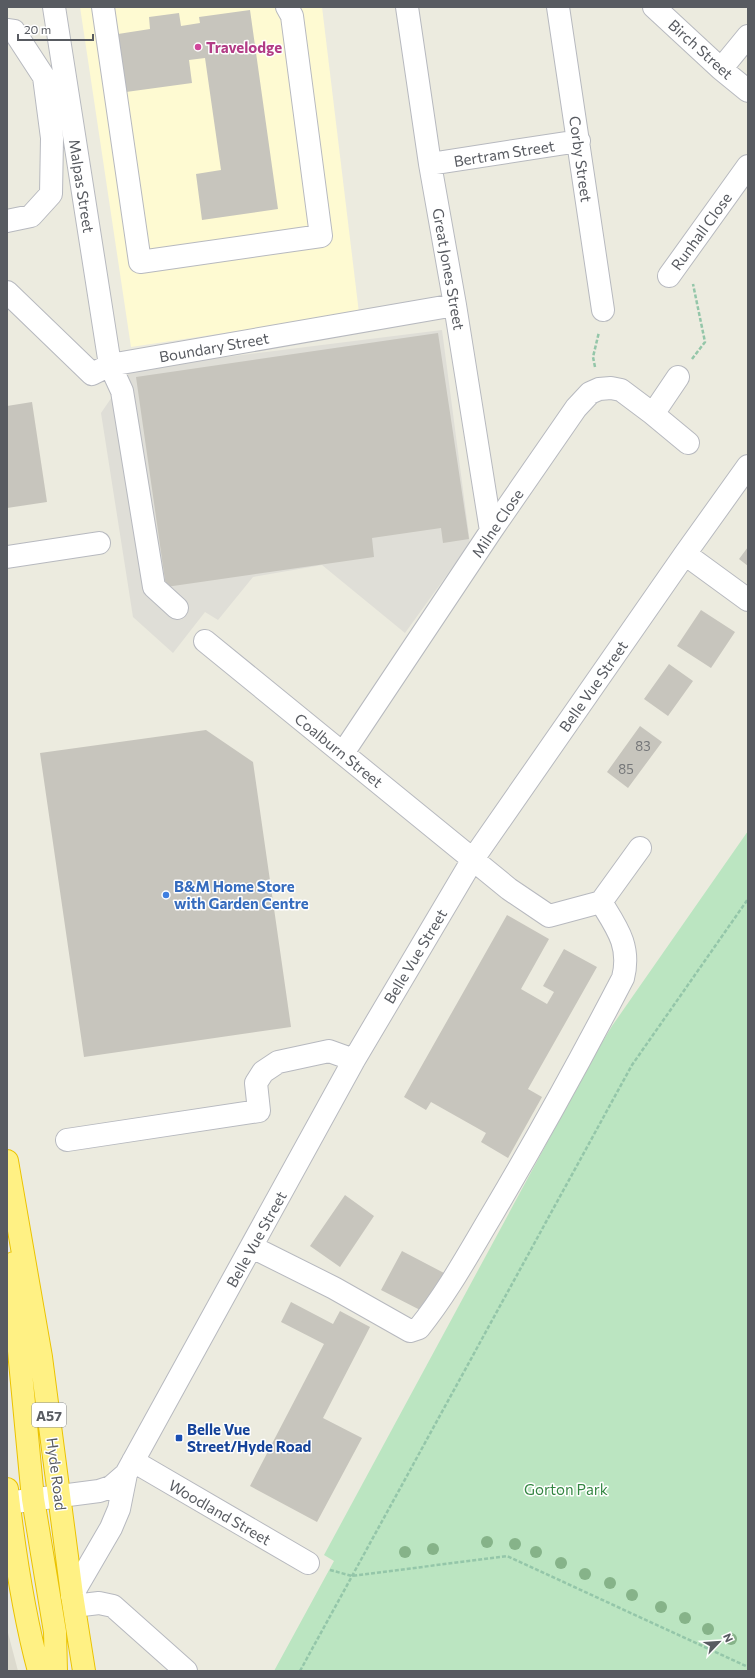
<svg xmlns="http://www.w3.org/2000/svg" width="755" height="1678" font-family="Commissioner,sans-serif">
<style>
.commercial{fill:#fefad2}
.industrial{fill:#dfded7}
.education{fill:#dcdace}
.green{fill:#bbe5c1}
.building{fill:#c7c5bd}
.lines{fill:none;stroke-linecap:round;stroke-linejoin:round}
.minor-casing{stroke:#b7b9bf;stroke-width:24}
.highway-casing{stroke:#ebc300;stroke-width:24}
.path{stroke:#94c6a9;stroke-width:2.5;stroke-dasharray:4 2;stroke-linecap:butt}
.minor{stroke:#fff;stroke-width:22}
.highway{stroke:#fff184;stroke-width:22}
.tree{fill:#86b389}
.hotel-dot{fill:#d1479c;stroke:#fff;stroke-width:1.5}
.shop-dot{fill:#3f7fe0;stroke:#fff;stroke-width:1.5}
.transit-dot{fill:#1a4fb4;stroke:#fff;stroke-width:1.5}
.labels{text-anchor:middle;dominant-baseline:central;stroke-width:3;stroke-linejoin:round;paint-order:stroke}
.number-label{font-size:13px;fill:#747678}
.shield{fill:#fff;stroke:#8a8c90;stroke-width:1}
.shield-label{font-size:14px;font-weight:bold;fill:#585b61}
.hotel-label{font-size:15px;font-weight:bold;fill:#b23c85;stroke:#fff;text-anchor:start}
.street-label{font-size:15px;fill:#585b61;stroke:#fff}
.shop-label{font-size:15px;font-weight:bold;fill:#366cbe;stroke:#fff;text-anchor:start}
.transit-label{font-size:15px;font-weight:bold;fill:#164399;stroke:#fff;text-anchor:start}
.park-label{font-size:15px;fill:#338642;stroke:#fff}
</style>
<rect width="100%" height="100%" fill="#ecebdf"/>
<path class="commercial" d="M80 7H322L359 313 131 347Z"/>
<path class="industrial" d="M442 330 470 543 405 633 322 565 253 577 218 620 205 612 173 653 133 617 101 413 131 369Z"/>
<path class="education" d="M7 1629 18 1671H7Z"/>
<path class="green" d="M748 831V1671H274L334 1561 324 1555 595 1054 612 1026Z"/>
<path class="building" d="M250 10 278 209 202 220 196 174 221 170 205 58 189 60 192 83 126 92 118 34 150 29 149 17 179 13 181 26 200 23 199 17Z
M438 333 469 539 443 543 441 528 372 538 374 557 166 587 136 377Z
M32 402 47 502 7 508V406Z
M748 547V566L739 559Z
M701 610 735 632 711 668 677 646Z
M669 664 693 681 668 716 644 699Z
M640 726 662 742 628 788 607 772Z
M206 730 253 762 291 1027 84 1057 40 753Z
M507 915 549 939 521 989 547 1004 554 992 543 986 564 949 597 967 528 1089 542 1097 508 1158 481 1142 486 1133 431 1102 426 1110 404 1097Z
M345 1195 374 1216 340 1267 310 1246Z
M402 1251 444 1273 424 1312 381 1290Z
M291 1302 333 1324 340 1311 370 1327 323 1418 362 1438 317 1522 250 1486 324 1344 281 1322Z"/>
<g class="lines">
<g class="minor-casing">
<path id="minor" d="M54 7 110 365 122 391 154 587 177 608
M103 7 140 262 321 236 292 16 287 7
M407 7 430 164 455 305 491 531
M558 7 603 310
M654 7 721 69 748 91
M7 30 14 31 44 77 52 138 51 194 31 216 7 221
M721 69 748 36
M430 164 579 141
M669 276 748 166
M7 292 92 374 110 365 455 305
M653 414 678 377
M685 554 748 600
M7 557 99 543
M205 641 509 889 549 916 601 902 640 848
M343 753 491 531 576 408 590 393 599 389 611 388 621 390 653 414 688 443
M67 1140 259 1111 256 1083 263 1072 278 1062 329 1051 354 1060
M252 1247 334 1288 410 1331 419 1328C448 1292 470 1251 494 1211 539 1135 582 1057 623 978 631 946 617 928 601 902
M133 1461 308 1563
M7 1503 99 1491 111 1487 126 1474 354 1060 473 859 685 554 748 466
M72 1595 111 1528 119 1509 126 1474
M74 1606 99 1603 113 1606 186 1671"/>
</g>
<g class="highway-casing">
<path id="highway" d="M7 1161 41 1357 72 1595 84 1671
M14 1263V1298L33 1499 55 1632 56 1671
M7 1489C14 1550 23 1612 39 1671"/>
</g>
<path class="path" d="M692 359 705 342 693 284
M595 367 593 357 599 332
M330 1570 352 1576 507 1556 748 1667
M300 1671 632 1065 748 899"/>
<use href="#minor" class="minor"/>
<use href="#highway" class="highway"/>
</g>
<g class="tree">
<circle cx="487" cy="1542" r="6"/>
<circle cx="515" cy="1544" r="6"/>
<circle cx="433" cy="1549" r="6"/>
<circle cx="405" cy="1552" r="6"/>
<circle cx="536" cy="1552" r="6"/>
<circle cx="561" cy="1563" r="6"/>
<circle cx="585" cy="1574" r="6"/>
<circle cx="610" cy="1583" r="6"/>
<circle cx="632" cy="1595" r="6"/>
<circle cx="661" cy="1607" r="6"/>
<circle cx="685" cy="1618" r="6"/>
<circle cx="708" cy="1629" r="6"/>
<circle cx="731" cy="1639" r="6"/>
</g>
<circle class="hotel-dot" cx="198" cy="47" r="4"/>
<circle class="shop-dot" cx="166" cy="895" r="4"/>
<rect class="transit-dot" x="175" y="1434" width="8" height="8" rx="2"/>
<g class="labels">
<g class="number-label">
<text x="643" y="746">83</text>
<text x="626" y="769">85</text>
</g>
<rect class="shield" x="32" y="1403" width="34" height="24" rx="3"/>
<g class="shield-label">
<text x="49" y="1415">A57</text>
</g>
<g class="hotel-label">
<text x="206" y="47">Travelodge</text>
</g>
<g class="street-label">
<text transform="translate(701 49) rotate(42)">Birch Street</text>
<text transform="translate(504 153) rotate(-9)">Bertram Street</text>
<text transform="translate(581 159) rotate(82)">Corby Street</text>
<text transform="translate(82 186) rotate(81)">Malpas Street</text>
<text transform="translate(701 231) rotate(-54)">Runhall Close</text>
<text transform="translate(449 269) rotate(80)">Great Jones Street</text>
<text transform="translate(214 347) rotate(-10)">Boundary Street</text>
<text transform="translate(497 523) rotate(-56)">Milne Close</text>
<text transform="translate(593 686) rotate(-55)">Belle Vue Street</text>
<text transform="translate(339 750) rotate(39)">Coalburn Street</text>
<text transform="translate(415 956) rotate(-59)">Belle Vue Street</text>
<text transform="translate(256 1239) rotate(-61)">Belle Vue Street</text>
<text transform="translate(57 1474) rotate(83)">Hyde Road</text>
<text transform="translate(220 1512) rotate(30)">Woodland Street</text>
</g>
<g class="shop-label">
<text x="174" y="886">B&amp;M Home Store<tspan x="174" dy="17">with Garden Centre</tspan></text>
</g>
<g class="transit-label">
<text x="187" y="1429">Belle Vue<tspan x="187" dy="17">Street/Hyde Road</tspan></text>
</g>
<g class="park-label">
<text x="566" y="1489">Gorton Park</text>
</g>
</g>
<rect width="755" height="1678" fill="none" stroke="#585b61" stroke-width="16"/>
<g transform="translate(719 1642) rotate(65)" stroke="#ffffff" stroke-width="3" paint-order="stroke">
<path d="M0-3L7 15L0 10L-7 15Z" fill="#585b61"/>
<text y="-6" font-size="11" font-weight="bold" text-anchor="middle" fill="#585b61">N</text>
</g>
<path d="M18 34v6h75v-6" fill="none" stroke="#585b61" stroke-width="2"/>
<text x="24" y="34" font-size="12" fill="#585b61" stroke="#ffffff" stroke-width="3" paint-order="stroke">20 m</text>
</svg>
